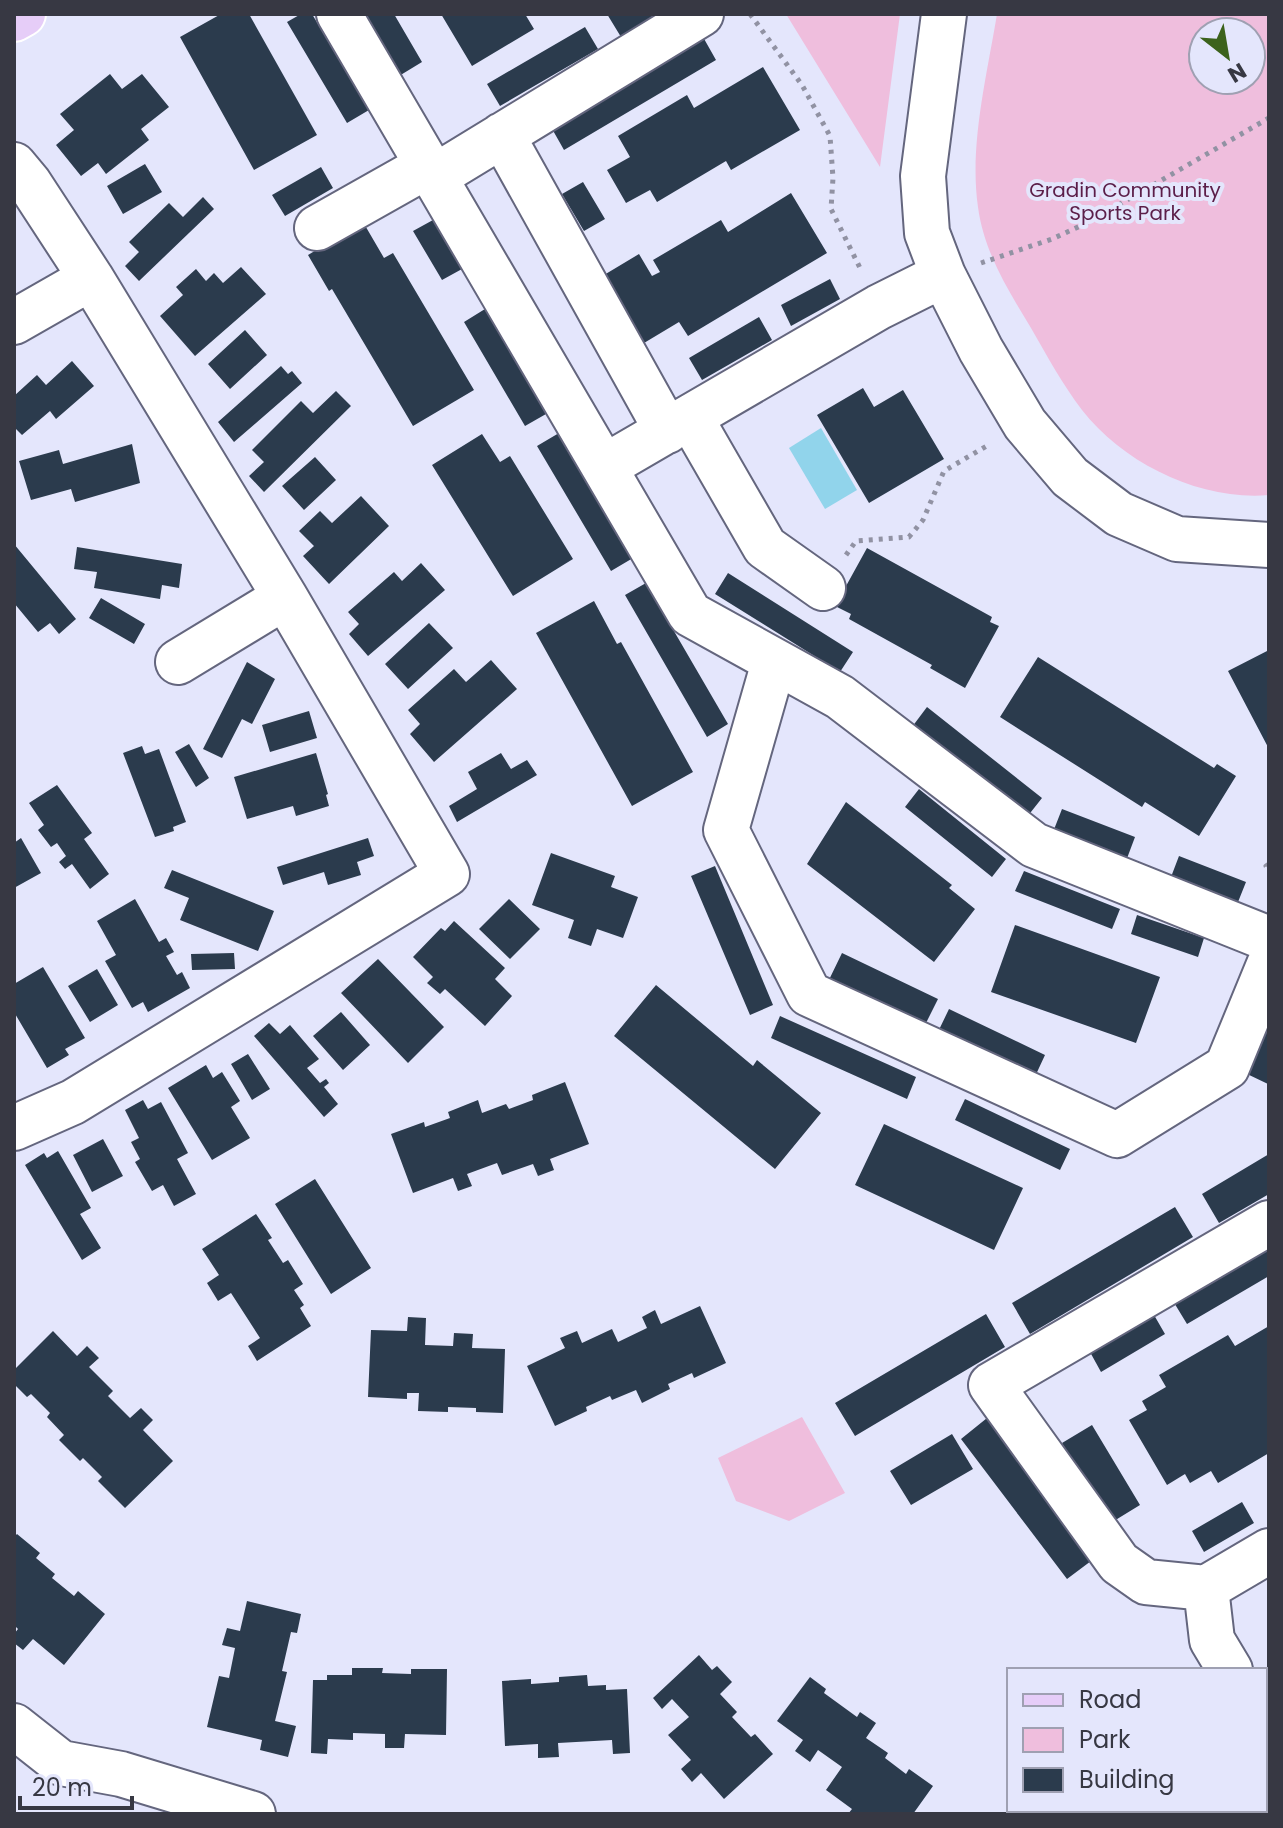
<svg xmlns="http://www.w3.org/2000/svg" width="1283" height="1828" font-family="Poppins,sans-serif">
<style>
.green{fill:#efbedd;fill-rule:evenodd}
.water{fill:#91d4eb}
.building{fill:#2b3b4d}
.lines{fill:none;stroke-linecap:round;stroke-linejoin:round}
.minor-casing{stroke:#64667e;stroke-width:48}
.major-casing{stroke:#fff;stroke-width:48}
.path{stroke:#9192a3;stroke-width:5;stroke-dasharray:4 6;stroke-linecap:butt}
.minor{stroke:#fff;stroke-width:44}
.major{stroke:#e6cdf8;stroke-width:44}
.labels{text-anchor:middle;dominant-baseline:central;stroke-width:8;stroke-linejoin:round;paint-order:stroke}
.park-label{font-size:20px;fill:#5b1e49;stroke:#e4e6fc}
</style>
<rect width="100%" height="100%" fill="#e4e6fc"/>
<path class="green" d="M786 14H900L880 167Z
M997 14H1269V495C1201 501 1124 464 1082 410 1063 385 1047 356 1031 328 1008 290 984 252 978 207 969 146 987 75 997 14ZM1203 32H1251V80H1203Z
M802 1417 845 1493 789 1521 736 1501 718 1458Z"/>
<path class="water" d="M821 428 857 490 825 509 789 448Z"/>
<path class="building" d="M221 14H249L317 135 254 170 180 37Z
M301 14H312L369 110 347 123 287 22Z
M363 14H394L422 62 399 76Z
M441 14H525L534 29 472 66Z
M607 14H660L621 37Z
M585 27 598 49 500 106 487 84Z
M703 37 716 60 564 150 551 127Z
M763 67 800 130 731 170 726 161 657 202 650 190 626 203 607 170 630 157 618 136 687 95 694 108Z
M110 74 122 89 142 74 169 107 141 129 149 140 106 174 98 163 81 176 56 145 74 130 60 114Z
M145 164 162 192 123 214 107 186Z
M321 167 333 188 285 216 272 195Z
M583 182 605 219 584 231 562 194Z
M791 193 827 253 688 336 679 322 644 343 604 275 639 254 652 276 660 272 653 260 721 220 728 232Z
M203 197 214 209 139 281 125 266 139 252 129 242 169 203 183 217Z
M433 220 462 269 442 280 413 231Z
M363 222 384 258 393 253 474 390 413 426 332 289 329 291 308 255Z
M241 267 266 294 195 356 160 316 183 295 176 287 196 269 206 281 214 273 223 283Z
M830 279 840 299 791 326 781 305Z
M485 309 546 414 525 426 464 322Z
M759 317 772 340 702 380 689 358Z
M245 330 267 355 230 389 208 364Z
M72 361 94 386 56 419 50 411 22 435 14 427V396L37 375 46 385Z
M281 366 288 374 292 371 302 383 234 442 218 422Z
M863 388 874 407 903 390 944 459 869 503 817 415Z
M336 391 351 406 264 492 249 476 264 462 252 450 301 401 313 413Z
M559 433 633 558 611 571 537 446Z
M482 434 500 462 510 456 573 559 513 596 432 465Z
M132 444 140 483 75 502 71 489 31 500 19 461 59 450 63 464Z
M315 457 336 480 304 510 282 486Z
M361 496 389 526 329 584 303 556 314 546 299 531 320 511 332 523Z
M14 544 76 619 59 634 50 623 38 632 14 603Z
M77 547 182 564 179 588 162 585 160 599 94 588 97 572 74 569Z
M867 548 992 617 990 622 999 626 965 688 930 668 932 665 849 619 851 614 835 606Z
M421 563 445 590 368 656 349 634 359 624 348 612 394 572 402 581Z
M728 573 853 652 840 672 715 594Z
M646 583 728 724 707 737 625 595Z
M101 598 145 624 134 644 89 618Z
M594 601 617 644 621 642 693 772 632 806 536 633Z
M429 623 453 648 408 689 385 664Z
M1269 650V749L1228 671Z
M1038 657 1214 768 1217 764 1236 776 1199 836 1145 802 1142 807 1000 717Z
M491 660 517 689 434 762 410 734 420 724 408 710 454 669 466 682Z
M247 662 275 679 252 724 242 719 222 758 203 749Z
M927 707 1042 798 1027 817 912 727Z
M309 711 317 738 270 752 262 725Z
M189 744 209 778 196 787 175 752Z
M142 746 145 754 159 749 186 822 173 827 174 831 155 837 123 753Z
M316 753 328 794 326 795 329 806 296 816 293 806 247 819 234 777Z
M501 753 511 769 527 760 537 775 457 822 449 806 477 789 468 772Z
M57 785 92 833 84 839 109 874 90 889 72 864 65 869 59 862 66 856 57 843 51 847 38 830 44 825 29 803Z
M919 789 1006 859 992 877 905 807Z
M846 802 952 885 949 888 975 909 934 962 807 864Z
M1062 809 1135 837 1126 861 1053 832Z
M21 838 41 873 14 888V843Z
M368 838 374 856 357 862 361 875 328 885 324 872 283 885 277 867Z
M551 853 615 876 611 887 638 897 623 938 597 929 591 946 568 938 574 920 532 905Z
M1179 856 1246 882 1238 902 1171 877Z
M715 866 773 1005 750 1015 691 876Z
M172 870 274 911 258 951 180 920 189 898 164 888Z
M1024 871 1120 909 1112 929 1015 891Z
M135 899 159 942 166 938 174 952 166 956 177 975 182 972 190 988 148 1012 143 1002 132 1008 105 961 116 955 97 921Z
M509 899 540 929 510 959 479 929Z
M1137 915 1204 938 1198 957 1131 934Z
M454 921 505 968 495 979 512 996 485 1026 445 989 440 994 427 983 433 977 413 957 441 928 445 931Z
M1015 925 1160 977 1136 1043 991 992Z
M234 953 235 969 192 970 191 954Z
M842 953 938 999 921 1033 826 986Z
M378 959 444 1027 408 1063 341 993Z
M43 967 85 1038 65 1049 69 1055 47 1068 14 1012V984Z
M97 969 118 1005 90 1022 68 986Z
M656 985 753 1066 757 1060 821 1113 775 1169 614 1036Z
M949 1009 1045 1055 1032 1083 936 1036Z
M341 1012 370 1045 343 1070 313 1036Z
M780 1016 916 1077 907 1099 771 1038Z
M269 1023 280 1034 290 1025 319 1059 307 1068 320 1083 326 1079 329 1083 324 1087 338 1104 324 1117 254 1036Z
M1269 1025V1081L1268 1084 1245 1073Z
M248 1054 270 1089 252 1100 231 1064Z
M206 1065 213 1078 222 1072 240 1101 231 1107 250 1138 212 1160 168 1088Z
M565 1082 589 1144 550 1159 554 1170 538 1176 533 1164 502 1175 497 1163 467 1174 472 1186 458 1191 453 1178 413 1193 391 1134 424 1122 425 1127 450 1118 448 1112 478 1100 482 1113 506 1104 509 1109 533 1100 532 1095Z
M965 1099 1070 1149 1060 1170 955 1120Z
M143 1100 148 1109 161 1102 188 1153 177 1159 196 1194 174 1206 163 1185 152 1191 135 1162 140 1159 131 1142 139 1138 125 1110Z
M884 1124 1023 1188 994 1250 855 1185Z
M103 1139 123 1176 92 1192 73 1155Z
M58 1151 91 1208 80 1214 101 1248 82 1260 25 1165 44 1153 47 1158Z
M1269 1154V1194L1219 1223 1202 1194Z
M315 1179 371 1268 331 1294 275 1204Z
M1175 1207 1193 1237 1030 1334 1012 1303Z
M256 1214 272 1238 268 1240 283 1263 288 1260 303 1284 294 1290 304 1305 300 1308 311 1326 257 1361 248 1346 260 1338 231 1293 218 1301 207 1283 219 1275 202 1249Z
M1269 1245V1276L1187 1324 1173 1301Z
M700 1306 726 1363 694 1378 692 1373 668 1384 670 1389 642 1403 636 1390 612 1400 610 1396 586 1407 587 1411 555 1426 527 1366 565 1348 560 1338 577 1331 582 1343 612 1329 618 1342 647 1328 642 1317 655 1310 661 1324Z
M986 1314 1005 1347 855 1436 835 1403Z
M1154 1315 1165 1334 1101 1372 1090 1352Z
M408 1317 426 1318 425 1345 453 1346 454 1333 473 1334 472 1348 505 1349 503 1413 476 1412V1408L448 1407V1412L418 1411 419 1393H407V1399L368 1397 371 1330 407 1331Z
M1269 1326V1453L1218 1483 1211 1471 1190 1483 1185 1474 1167 1485 1129 1420 1147 1410 1142 1401 1166 1387 1159 1375 1228 1335 1235 1346Z
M53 1331 77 1356 87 1346 99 1358 89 1367 113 1391 108 1396 130 1418 141 1408 153 1420 143 1430 173 1461 125 1508 98 1481 102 1477 83 1458 80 1461 59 1440 64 1435 47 1417 50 1413 31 1394 27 1397 14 1384V1370Z
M992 1414 1099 1555 1067 1579 961 1439Z
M1092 1425 1140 1505 1109 1524 1062 1443Z
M952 1434 973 1469 911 1505 890 1471Z
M1242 1502 1254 1523 1204 1552 1192 1531Z
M17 1534 40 1553 36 1558 55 1574 52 1578 74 1596 78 1591 105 1614 64 1665 33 1639 23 1650 14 1643V1634L18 1629 14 1625V1537Z
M247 1601 301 1614 297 1633 291 1632 282 1671 287 1672 275 1721 296 1726 288 1757 260 1750 262 1740 207 1727 219 1676 229 1678 235 1648 222 1645 227 1628 240 1631Z
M699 1655 712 1670 717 1666 732 1682 720 1694 737 1712 732 1717 751 1737 755 1734 773 1754 724 1799 701 1773 692 1782 681 1769 691 1760 668 1735 689 1717 672 1699 662 1709 653 1698Z
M352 1668H383L382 1673 411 1674V1669H447L446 1735 405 1734 404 1748H385V1734L353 1733V1740L328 1739 327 1754 311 1753 313 1680H327V1675H352Z
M587 1675 588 1686 606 1685V1690L627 1689 630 1753 613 1754 612 1740 558 1743 559 1757 538 1758V1744L505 1746 502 1681 531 1679V1684L559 1682V1677Z
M810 1677 826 1689 824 1693 857 1717 860 1712 876 1723 866 1738 888 1753 885 1758 906 1774 909 1769 933 1786 913 1814H848L852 1809 826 1790 842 1767 818 1750 810 1762 795 1751 803 1740 777 1721Z
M1162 1810H1205L1208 1814H1155Z"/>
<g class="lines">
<g class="minor-casing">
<path id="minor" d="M339 14 690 614 840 697 1034 845 1269 939
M944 14 923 176 927 233 943 275 981 350 1025 424 1070 477 1119 514 1177 539 1269 545
M502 135 667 431
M14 165 29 183 91 278 285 597 447 874 73 1102 14 1128
M434 177 701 14
M317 228 427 166
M14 322 91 278
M690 417 765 547 823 588
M604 467 879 307 943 275
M178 662 285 597
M774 662 726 830 809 994 1117 1135 1227 1067 1269 965
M1206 1588 1269 1551
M1230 1670 1212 1640 1206 1588 1146 1582 1119 1563 991 1385 1269 1223
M14 1726 61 1763 121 1774 253 1814
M1265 1730 1269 1737"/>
</g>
<g class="major-casing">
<path id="major" d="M14 19 23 14"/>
</g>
<path class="path" d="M750 14 802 85 830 136 833 178 831 209 861 270
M981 263 1052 239 1089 222 1269 118
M846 555 856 541 909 537 923 520 944 471 990 444
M1269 864 1266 866 1269 870"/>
<use href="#minor" class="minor"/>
<use href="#major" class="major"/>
</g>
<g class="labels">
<g class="park-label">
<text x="1125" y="190">Gradin Community<tspan x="1125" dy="23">Sports Park</tspan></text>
</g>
</g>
<rect width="1283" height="1828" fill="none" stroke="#373843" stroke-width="32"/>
<rect x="1007" y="1668" width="260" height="144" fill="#e4e6fc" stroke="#9fa0b2" stroke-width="2"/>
<rect x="1023" y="1694" width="40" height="12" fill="#e6cdf8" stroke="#9fa0b2" stroke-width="2"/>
<text x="1079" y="1708" font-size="24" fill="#373843">Road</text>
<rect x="1023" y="1728" width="40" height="24" fill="#efbedd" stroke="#9fa0b2" stroke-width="2"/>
<text x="1079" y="1748" font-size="24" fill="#373843">Park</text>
<rect x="1023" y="1768" width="40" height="24" fill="#2b3b4d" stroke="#9fa0b2" stroke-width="2"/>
<text x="1079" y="1788" font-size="24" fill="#373843">Building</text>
<g transform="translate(1227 56) rotate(149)"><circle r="38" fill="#e4e6fc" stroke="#9fa0b2" stroke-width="2"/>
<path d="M0-6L14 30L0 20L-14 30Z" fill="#3c621c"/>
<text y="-12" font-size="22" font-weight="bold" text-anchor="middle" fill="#373843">N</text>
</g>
<path d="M20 1796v12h112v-12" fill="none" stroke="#373843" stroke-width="4"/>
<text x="32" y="1796" font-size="24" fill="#373843" stroke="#e4e6fc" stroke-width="6" paint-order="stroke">20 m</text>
</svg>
